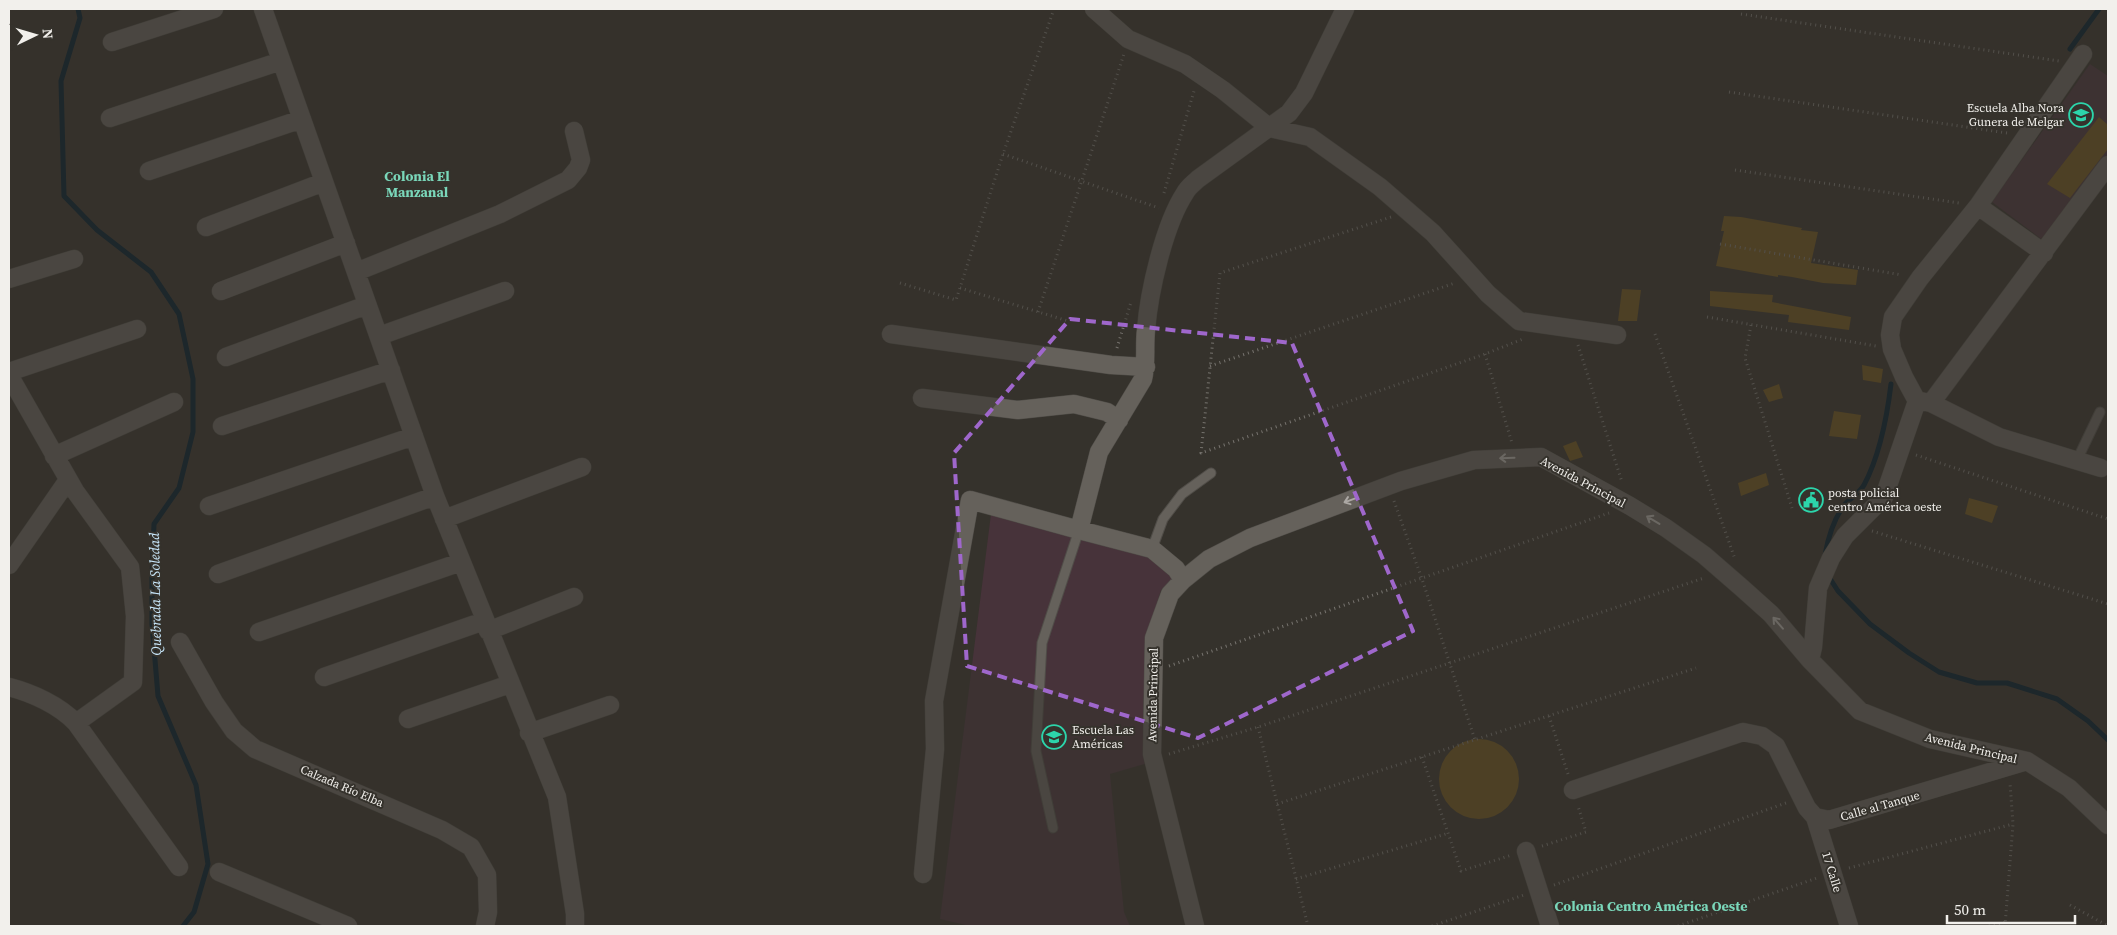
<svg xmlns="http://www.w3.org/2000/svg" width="2117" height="935" font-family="'Source Serif 4',serif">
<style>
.education{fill:#47333a}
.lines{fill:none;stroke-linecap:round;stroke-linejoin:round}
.stream{stroke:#001b2a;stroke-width:5}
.building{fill:#6b521d}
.service-casing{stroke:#504d48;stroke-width:11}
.minor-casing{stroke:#504d48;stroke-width:19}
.path{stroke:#77746f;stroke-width:3;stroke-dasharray:1 4;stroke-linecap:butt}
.service{stroke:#65615b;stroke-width:9}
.minor{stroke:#65615b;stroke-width:18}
.oneway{stroke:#aca8a4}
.marked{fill:none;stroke:#9f67cc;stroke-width:4;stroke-dasharray:10 6;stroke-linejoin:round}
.labels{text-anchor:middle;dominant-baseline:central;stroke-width:4;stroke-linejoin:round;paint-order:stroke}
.poi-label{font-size:12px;fill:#f2f0ec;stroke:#35322c;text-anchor:start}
.street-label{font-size:12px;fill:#f2f0ec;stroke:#35322c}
.neighbourhood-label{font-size:14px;font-weight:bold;fill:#7ad7ba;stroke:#35322c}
.water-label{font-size:14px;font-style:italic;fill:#c6e5f9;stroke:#35322c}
</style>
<rect width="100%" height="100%" fill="#35322c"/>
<path class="education" d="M2090 64 2108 76V154L2044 241 1992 202Z
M991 514 1148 552 1175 577 1161 590 1147 636 1143 712 1148 763 1110 774 1124 912 1130 926H970L940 919Z"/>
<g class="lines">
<path class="stream" d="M78 9 80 18 61 81 64 196 97 230 151 272 179 314 193 379V432L179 488 154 524 152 577V624L158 696 196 785 208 864 194 912 183 926
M2070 49 2099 9
M1825 555C1828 538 1833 522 1842 508 1848 499 1859 494 1864 485 1880 455 1887 417 1891 384
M1827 574 1838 591 1870 624 1909 653 1939 672 1977 683H2007L2057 699 2088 721 2108 740"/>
</g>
<path class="building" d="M2099 117 2108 125V149L2070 198 2047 184Z
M1724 216 1741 217 1802 228 1801 230 1818 232 1811 263 1858 270 1856 285 1823 283 1792 277 1778 275V277L1716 266 1724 231H1721Z
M1622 289 1641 290 1637 321H1618Z
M1710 291 1773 295 1772 302 1851 317 1849 330 1788 322 1789 315 1710 306Z
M1862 365 1883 369 1881 383 1863 380Z
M1779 384 1783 398 1769 402 1763 390Z
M1834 411 1861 415 1857 439 1829 436Z
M1576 441 1583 457 1570 461 1563 446Z
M1766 473 1769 485 1741 496 1738 483Z
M1969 498 1998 506 1992 523 1965 514Z
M1439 779a40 40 0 1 1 80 0a40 40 0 1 1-80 0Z"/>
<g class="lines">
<g class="service-casing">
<path id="service" d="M2077 460 2100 412
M1152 549 1163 519 1182 494 1211 473
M1053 828 1036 751 1042 643 1079 530"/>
</g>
<g class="minor-casing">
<path id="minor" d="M263 9 435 496 557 797 575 914V926
M1094 9 1128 39 1185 64 1223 90 1270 128 1310 137 1380 187 1433 233 1488 294 1519 321 1617 335
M112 42 214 9
M110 118 281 61
M149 171 302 119
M1978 206 2044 253
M206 227 324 182
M356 272 500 214 568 180 578 168 581 160 574 131
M9 279 74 259
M221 291 346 243
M891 334 1111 365 1146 367
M379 336 505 291
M226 357 367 305
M9 372 137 329
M9 375 75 491 130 567 135 616 133 682 76 723C59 705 32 693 9 687
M922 398 1018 410 1074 404 1107 412 1119 420
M1920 401 1931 403 1999 437 2101 468
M1931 403 2108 165
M222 426 391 370
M54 456 174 402
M209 506 414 436
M444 519 582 467
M9 565 68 480
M218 574 435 496
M1183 580 1176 569 1152 549 1079 530 1099 452 1143 379C1147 363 1144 347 1146 330 1149 292 1164 225 1185 193 1188 187 1194 183 1198 179L1289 113 1304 93 1345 9
M488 631 574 597
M259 632 461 562
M180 642 214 702 234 731 255 749 442 830 471 847 487 875 488 912 485 926
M1810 660 1813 647 1818 588 1831 558 1845 536 1884 497 1917 401 1904 377 1892 349 1890 335 1893 317 1920 278 1978 206 2083 54
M324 677 484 621
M408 719 510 684
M76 723 179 867
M529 733 610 705
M1573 790 1743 732 1762 736 1776 746 1807 808 1815 817 1829 820 2027 761
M1815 817 1849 926
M1526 851 1550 926
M219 872 348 926
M923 874 935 749 934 701 970 500 1079 530
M1195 926 1152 754 1154 638 1170 594 1183 580 1209 559 1250 538 1401 481 1474 460 1541 457 1630 506 1666 528 1704 555 1742 588 1771 614 1810 660 1860 711 1930 739 2027 761 2069 788 2108 825"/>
</g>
<path class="path" d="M1741 14 2059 61
M1729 92 2007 133
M1003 154 1159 208
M1735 170 1959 203
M1164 193 1194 91
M1391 217 1220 273 1201 453 1485 354 1523 339
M1720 244 1902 275
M900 283 956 300 1003 154 1054 9
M960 288 1068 321
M1038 312 1124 54
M1707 317 1876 346
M1751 325 1745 358 1792 508
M1655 334 1735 559
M1578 345 1622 482
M1117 348 1131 302
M1485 354 1512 443
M1210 366 1455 283
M1916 455 2108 519
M1394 501 1422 579 1475 740
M1872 531 2108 604
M1169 666 1609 513
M1549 716 1568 774
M1258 727 1308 926
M1169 754 1258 727 1704 578
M1422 757 1461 871 1512 855
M1277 804 1696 668
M1542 846 1586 832 1578 806
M1849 868 2013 824
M1296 879 1449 833
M1554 885 1786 803
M2070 905 2108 926
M1432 926 1524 895
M1678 926 1817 878
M1989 926 2006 922
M2005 926 2013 824 2010 783"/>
<use href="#service" class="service"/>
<use href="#minor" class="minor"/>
</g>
<defs><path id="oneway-shaft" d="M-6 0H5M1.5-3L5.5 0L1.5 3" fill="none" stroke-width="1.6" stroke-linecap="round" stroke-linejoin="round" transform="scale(1.25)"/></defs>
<g class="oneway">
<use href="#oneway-shaft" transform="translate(1507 458) rotate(178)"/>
<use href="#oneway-shaft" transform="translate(1351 500) rotate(160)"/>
<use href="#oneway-shaft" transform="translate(1653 520) rotate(-149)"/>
<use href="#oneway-shaft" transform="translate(1778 623) rotate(-131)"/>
</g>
<path d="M0 0H2117V935H0ZM1070 319 1292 343 1413 631 1198 738 967 666 954 453Z" fill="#35322c" fill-opacity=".55" fill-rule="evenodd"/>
<path class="marked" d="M1070 319 1292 343 1413 631 1198 738 967 666 954 453Z"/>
<defs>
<g id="school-ring" transform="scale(1.25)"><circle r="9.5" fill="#35322c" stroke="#2cd5ab" stroke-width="1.5"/><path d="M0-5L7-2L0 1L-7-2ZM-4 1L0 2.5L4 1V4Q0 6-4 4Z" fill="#2cd5ab"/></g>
<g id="civic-ring" transform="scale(1.25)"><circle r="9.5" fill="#35322c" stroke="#2cd5ab" stroke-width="1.5"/><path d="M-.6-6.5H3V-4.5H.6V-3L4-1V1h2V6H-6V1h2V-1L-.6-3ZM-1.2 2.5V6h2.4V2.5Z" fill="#2cd5ab"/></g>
</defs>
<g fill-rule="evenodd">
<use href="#school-ring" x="2081" y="115"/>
<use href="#civic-ring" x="1811" y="500"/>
<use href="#school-ring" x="1054" y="737"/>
</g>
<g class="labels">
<g class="poi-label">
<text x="2064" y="108" text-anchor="end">Escuela Alba Nora<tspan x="2064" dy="14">Gunera de Melgar</tspan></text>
<text x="1828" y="493">posta policial<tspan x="1828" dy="14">centro América oeste</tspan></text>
<text x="1072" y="730">Escuela Las<tspan x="1072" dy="14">Américas</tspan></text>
</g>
<g class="street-label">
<text transform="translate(1583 482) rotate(28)">Avenida Principal</text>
<text transform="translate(1153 695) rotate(-89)">Avenida Principal</text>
<text transform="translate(1971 748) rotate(14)">Avenida Principal</text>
<text transform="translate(342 786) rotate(23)">Calzada Río Elba</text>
<text transform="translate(1880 806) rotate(-16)">Calle al Tanque</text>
<text transform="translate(1832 872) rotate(73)">17 Calle</text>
</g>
<g class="neighbourhood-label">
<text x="417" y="176">Colonia El<tspan x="417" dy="16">Manzanal</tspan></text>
<text x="1651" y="906">Colonia Centro América Oeste</text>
</g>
<g class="water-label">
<text transform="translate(155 594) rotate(-91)">Quebrada La Soledad</text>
</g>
</g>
<rect width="2117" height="935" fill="none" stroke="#f2f0ec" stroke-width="20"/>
<g transform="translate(35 35) rotate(85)" stroke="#35322c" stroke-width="4" paint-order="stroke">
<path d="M0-4L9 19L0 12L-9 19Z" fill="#f2f0ec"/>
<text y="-8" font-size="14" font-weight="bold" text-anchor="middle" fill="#f2f0ec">N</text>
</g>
<path d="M1947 915v8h128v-8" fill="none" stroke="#f2f0ec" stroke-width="2.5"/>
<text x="1954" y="915" font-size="15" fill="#f2f0ec" stroke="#35322c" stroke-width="4" paint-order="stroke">50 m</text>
</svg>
